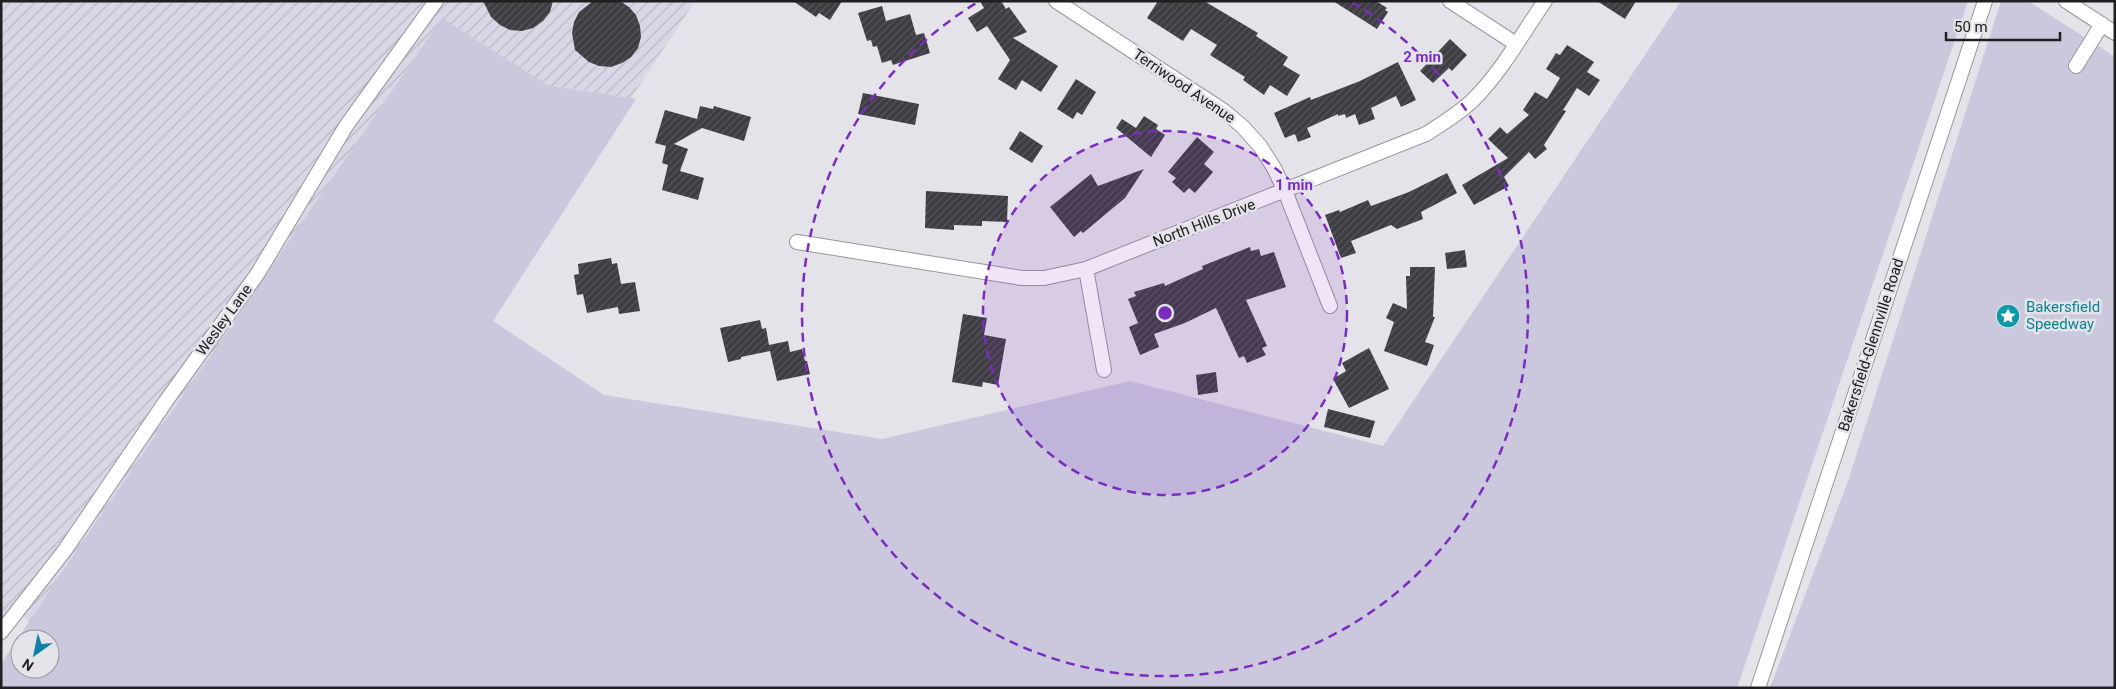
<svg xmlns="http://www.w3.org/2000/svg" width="2116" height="689" font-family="Roboto,sans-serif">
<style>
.industrial{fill:url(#industrial-furrows)}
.grass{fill:#cbc8de;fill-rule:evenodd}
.building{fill:url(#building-hatch)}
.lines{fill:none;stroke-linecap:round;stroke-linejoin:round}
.minor-casing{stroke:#98979e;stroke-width:16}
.minor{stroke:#fff;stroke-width:14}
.ring{fill:none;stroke:#7b2cbf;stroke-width:2.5;stroke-dasharray:9 6}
.labels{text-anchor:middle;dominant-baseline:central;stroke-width:5;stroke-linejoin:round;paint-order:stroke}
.street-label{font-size:15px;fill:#202022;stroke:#e4e3ea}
.culture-label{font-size:15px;fill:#0d838f;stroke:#e4e3ea;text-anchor:start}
.centre{fill:#7b2cbf;stroke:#e4e3ea;stroke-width:2.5}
.ring-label{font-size:15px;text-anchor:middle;font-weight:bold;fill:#7b2cbf;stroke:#e4e3ea;stroke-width:5;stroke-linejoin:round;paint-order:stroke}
</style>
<defs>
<pattern id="industrial-furrows" width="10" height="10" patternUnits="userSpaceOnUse" patternTransform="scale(1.25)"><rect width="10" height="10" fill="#d8d7e5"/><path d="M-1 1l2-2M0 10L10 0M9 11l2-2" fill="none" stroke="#b9b8c4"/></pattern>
<pattern id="building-hatch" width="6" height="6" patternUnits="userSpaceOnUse" patternTransform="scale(1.25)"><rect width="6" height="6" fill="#3e3d43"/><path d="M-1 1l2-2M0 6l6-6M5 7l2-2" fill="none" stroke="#57565b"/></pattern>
</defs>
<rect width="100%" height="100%" fill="#e4e3ea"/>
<path class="industrial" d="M1 1H695L335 550 114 688 22 615 1 646Z"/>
<path class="grass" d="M1681 1H1968L1737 688H1V664L58 578 442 18 549 86 636 99 493 321 604 395 882 439 1130 381 1383 446ZM20 639H50V669H20Z
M2001 1H2028L2115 57V688H1770L1848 481Z"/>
<path class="building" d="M483 1H553L550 12 543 21 533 28 522 31 510 30 500 25 491 17Z
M593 1H620L629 7 636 15 640 26 641 37 638 48 631 57 622 63 611 67 599 66 589 62 575 50 572 33 574 22 579 12Z
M793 1H842L830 20 819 13 816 17Z
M980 1H1001L1006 9 1009 7 1027 32 1013 38 1058 66 1041 92 1022 80 1016 90 998 79 1010 60 987 26 977 32 968 18 984 8Z
M1158 1H1204L1258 33 1256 36 1288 57 1283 65 1300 75 1287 96 1270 85 1264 95 1243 80 1245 77 1210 55 1217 45 1191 29 1183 41 1147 18Z
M1333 1H1376L1387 8 1385 10 1388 12 1377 29Z
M1597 1H1636L1625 19Z
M882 6 886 21 910 14 916 35 924 33 930 53 893 65 891 60 882 63 877 46 873 47 871 40 867 41 858 13Z
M1450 39 1467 55 1452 71 1449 68 1433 83 1420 71Z
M1567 45 1594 62 1587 72 1600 80 1589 96 1577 88 1563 110 1566 111 1544 145 1547 149 1535 159 1529 152 1504 177 1509 186 1474 205 1462 185 1508 158 1488 139 1500 127 1507 134 1529 115 1523 110 1535 92 1547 99 1560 78 1546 69 1556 53 1560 55Z
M1398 62 1416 100 1401 107 1396 96 1371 108 1375 119 1359 125 1355 114 1346 118 1345 114 1338 116V114L1307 128 1311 137 1298 142 1295 134 1285 138 1274 113 1310 97 1311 100 1360 81Z
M1076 79 1096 92 1082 115 1077 112 1073 119 1057 109Z
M863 93 919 104 915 125 858 114Z
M700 106 713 109 714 106 751 117 744 141 702 128 674 144 688 149 680 171 704 178 698 200 662 190 668 165 662 163 666 146 655 143 665 110 697 119Z
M1144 116 1158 125 1156 129 1165 135 1151 157 1116 128 1122 119 1136 128Z
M1020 131 1043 146 1032 163 1009 149Z
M1197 137 1214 152 1204 164 1213 172 1195 193 1189 188 1184 193 1172 182 1176 178 1168 172Z
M1144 169 1125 198 1083 233 1081 231 1074 237 1050 207 1091 174 1098 186Z
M1447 173 1457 193 1421 212 1423 219 1397 229 1391 225 1351 241 1356 253 1341 258 1325 215 1339 210 1340 212 1368 200 1371 206 1409 192Z
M926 191 1008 196 1007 222 982 221V226L954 225V230L925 228Z
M1250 247 1251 251 1259 249 1261 256 1274 252 1286 287 1246 300 1267 346 1262 348 1266 355 1247 363 1244 356 1239 358 1216 308 1185 323 1154 334 1159 347 1140 355 1129 327 1138 323 1128 299 1136 296 1134 292 1164 283 1165 286 1203 269 1202 266Z
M1465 250 1467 267 1447 269 1445 253Z
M611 258 612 264 617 263 621 284 635 282 640 311 619 314 618 307 587 313 583 294 577 295 574 275 579 274 578 264Z
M1410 267H1435L1433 317H1435L1425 342 1434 345 1427 366 1384 351 1394 322 1386 318 1393 303 1407 309 1406 276H1410Z
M963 314 987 318 984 335 1006 339 998 385 983 382 982 387 952 382Z
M760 320 762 329 766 328 769 345 788 341 790 352 802 349 805 361H807L810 374 777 381 770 351 741 357V359L728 362 720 328Z
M1369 348 1389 389 1349 408 1333 379 1346 371 1342 363Z
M1216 372 1218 392 1198 395 1196 375Z
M1328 409 1375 421 1370 438 1324 427Z"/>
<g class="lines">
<g class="minor-casing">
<path id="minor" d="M1056 1 1224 111 1243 127 1260 146 1274 168 1285 191 1330 306
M1450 1 1516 44
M2066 1 2115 33
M2076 66 2102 24
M797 242 1022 278H1044L1086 269 1426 134C1443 123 1460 113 1474 99 1502 71 1522 34 1545 1
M1086 269 1104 370
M1 632 65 550 166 401 258 273 346 126 436 1
M1758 688 1985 1"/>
</g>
<use href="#minor" class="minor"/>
</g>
<circle cx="1165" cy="313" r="182" fill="#7b2cbf" fill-opacity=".12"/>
<g class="ring">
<circle cx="1165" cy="313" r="182"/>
<path d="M1352 2A363 363 0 1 1 978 2"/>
</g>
<defs>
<g id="sight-disc" transform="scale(1.25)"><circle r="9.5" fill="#0f9aa8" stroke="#e4e3ea"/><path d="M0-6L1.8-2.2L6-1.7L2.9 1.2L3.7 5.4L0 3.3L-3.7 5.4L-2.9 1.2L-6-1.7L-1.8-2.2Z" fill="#fff"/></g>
</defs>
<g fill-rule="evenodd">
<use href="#sight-disc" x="2008" y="316"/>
</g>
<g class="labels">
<g class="street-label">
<text transform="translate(1184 86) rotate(34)">Terriwood Avenue</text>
<text transform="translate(1204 223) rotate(-21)">North Hills Drive</text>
<text transform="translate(224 320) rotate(-54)">Wesley Lane</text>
<text transform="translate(1871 345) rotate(-72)">Bakersfield-Glennville Road</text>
</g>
<g class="culture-label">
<text x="2026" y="307">Bakersfield<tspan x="2026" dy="17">Speedway</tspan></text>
</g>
</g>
<circle cx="1165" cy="313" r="8" class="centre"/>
<g class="ring-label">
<text x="1422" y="62">2 min</text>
<text x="1294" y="190">1 min</text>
</g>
<rect width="2116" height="689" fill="none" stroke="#202022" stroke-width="5"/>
<g transform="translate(35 654) rotate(213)"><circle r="24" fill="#e4e3ea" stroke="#96959a"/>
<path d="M0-4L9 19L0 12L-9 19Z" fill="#1281a9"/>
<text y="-8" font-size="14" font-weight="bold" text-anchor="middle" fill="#202022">N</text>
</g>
<path d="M1946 32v8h114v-8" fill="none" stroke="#202022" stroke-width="2.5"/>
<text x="1954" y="32" font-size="15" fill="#202022" stroke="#e4e3ea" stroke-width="4" paint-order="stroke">50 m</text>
</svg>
